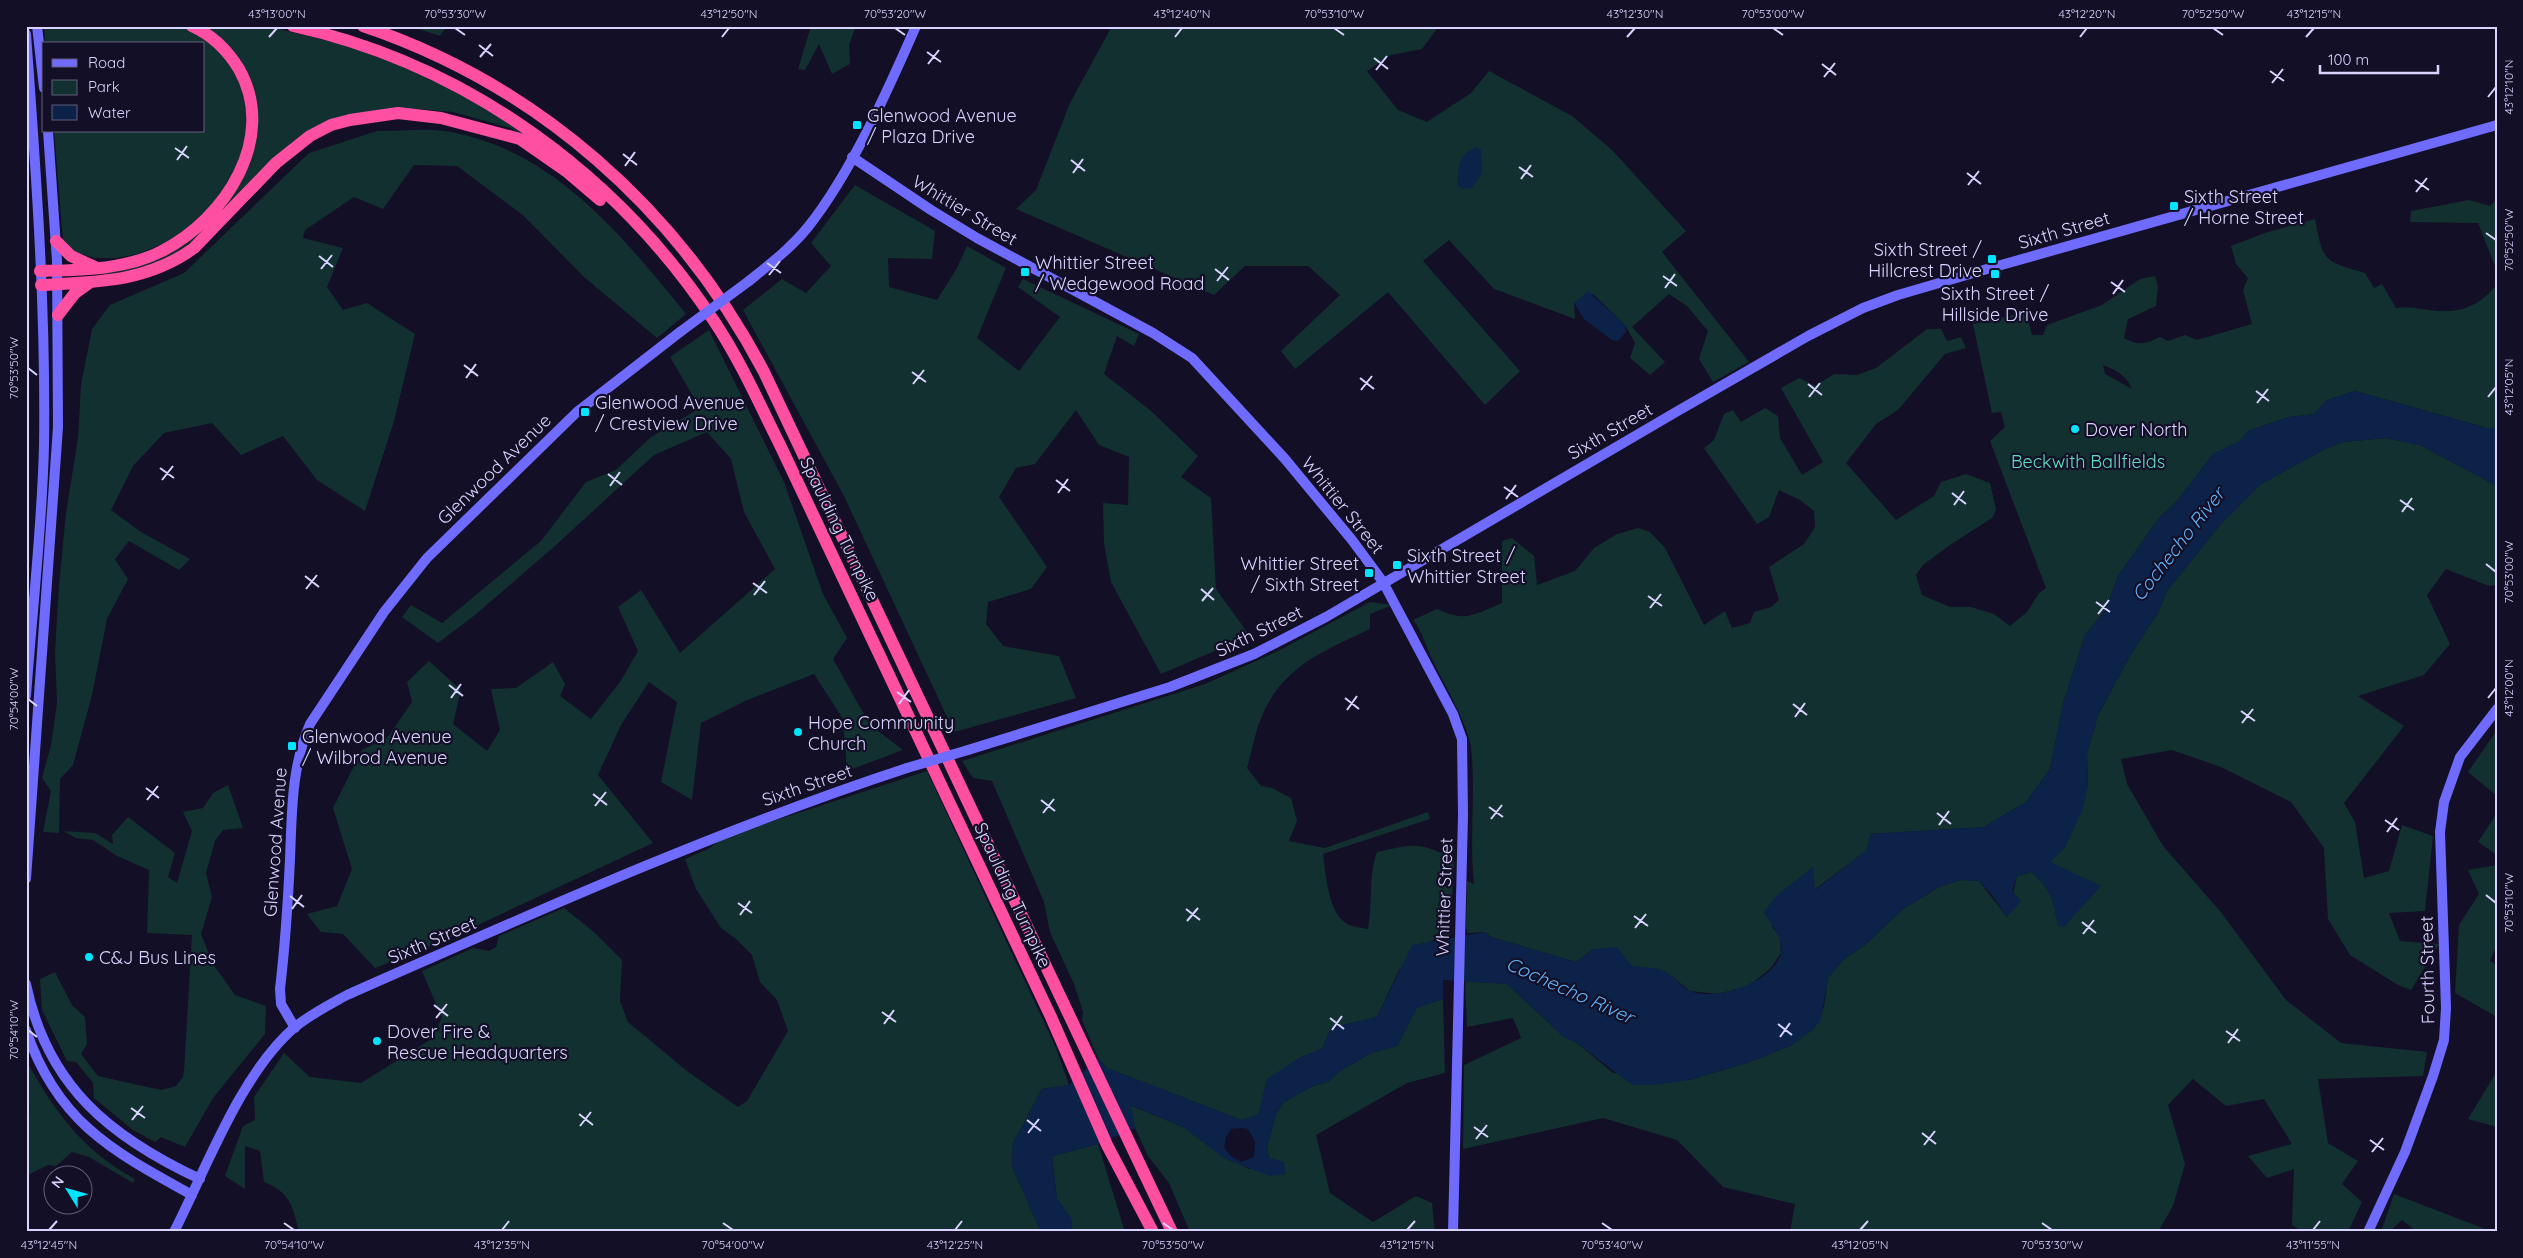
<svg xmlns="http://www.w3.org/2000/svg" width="2523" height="1258" font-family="Quicksand,sans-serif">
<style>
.green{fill:#12302f;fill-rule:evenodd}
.water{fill:#0c2248;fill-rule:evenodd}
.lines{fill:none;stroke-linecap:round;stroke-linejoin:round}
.secondary{stroke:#6f6bff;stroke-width:10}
.highway{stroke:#ff4fa3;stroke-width:12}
.secondary-bridge{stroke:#6f6bff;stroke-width:10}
.ticks{fill:none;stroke:#d9d4ff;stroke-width:2}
.poi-dot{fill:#00e5ff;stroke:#130f26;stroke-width:2}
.labels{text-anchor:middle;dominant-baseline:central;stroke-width:4.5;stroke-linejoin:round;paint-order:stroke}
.poi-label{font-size:18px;fill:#d9d4ff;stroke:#130f26;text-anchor:start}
.street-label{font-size:18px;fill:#d9d4ff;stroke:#130f26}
.park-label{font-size:18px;fill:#5fe0c0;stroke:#130f26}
.water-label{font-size:19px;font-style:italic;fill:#62b6ff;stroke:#130f26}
.neatline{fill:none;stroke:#d9d4ff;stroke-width:2}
.ticks-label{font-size:12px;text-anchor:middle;fill:#d9d4ff}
</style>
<rect width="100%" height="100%" fill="#130f26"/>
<path class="green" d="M44 26H184L193 30 218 48 242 84 248 126 238 165 213 204 184 231 162 244 138 254 117 258H95L75 252 63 240 54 131H204V44H45Z
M201 26H267L356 48 400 65 474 100 532 140 510 128 482 120 453 112 419 109 380 112 327 125 192 242C159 264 141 269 103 275V273L161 255 242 176 251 89Z
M409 26H447L440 36Z
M811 26H856L849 45 850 64 832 74 819 44 805 70 798 69Z
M1112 26H1439L1422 49 1391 55 1367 71 1398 110 1427 122 1471 93 1489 71 1572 116 1612 150 1686 231 1662 252 1749 362 1713 382 1699 359 1708 331 1687 306 1669 294 1632 327 1665 362 1650 375 1630 358 1635 343 1625 325 1593 294 1574 303 1575 319 1494 289 1449 240 1423 261 1520 371 1485 405 1388 292 1295 369 1281 351 1340 295 1308 266H1245L1214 295 1016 209 1036 190 1070 103Z
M377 131C399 131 424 128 445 131 552 148 622 235 686 314L657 338 584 277 524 216 457 166 414 165 383 209 354 197 305 230 303 238 343 248 327 287 343 310 367 303 415 334 394 421 365 511 317 480 283 436 241 455 212 423 164 433 133 466 111 510 141 532 190 559 179 570 129 541 115 559 128 579 107 619 92 695 73 765 60 779 59 833 43 832 51 791 42 778 51 745 57 703 55 652 59 585 66 513 78 438 81 385 92 329 110 305 184 273 309 153Z
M855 185 935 231 932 259 888 258 889 287 937 300 957 268 967 246 1006 268 977 338 1019 371 1060 317 1018 287 1023 279 1139 334 1134 346 1117 336 1104 374 1151 411 1198 456 1181 477 1211 498 1216 589 1250 636 1161 674 1111 582 1104 544 1103 503 1128 505 1129 457 1099 445 1076 410 1035 464 1016 468 999 497 1047 567 1031 589 988 602 986 624 1003 646 1059 656 1076 698 954 732 844 496 743 310 782 279 806 293 831 266 811 243Z
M2497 199V271L2478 223 2410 222 2411 211 2469 200 2490 206Z
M2315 219C2323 261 2323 261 2365 273L2374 288 2382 284 2396 308C2412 305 2426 311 2443 311 2466 312 2483 302 2497 284V428H2487L2355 391 2327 400 2314 414 2289 417 2248 431 2240 441 2213 454 2177 501 2159 518 2118 576 2105 611 2085 635 2063 704 2050 769 2026 802 1984 827 1871 834 1866 851 1814 890 1812 867 1772 927 1780 937 1781 953 1770 969 1748 986 1718 994 1690 991 1665 971 1632 966 1593 949 1576 962 1491 937 1485 932 1468 933 1466 928 1467 881 1474 884C1469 838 1476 792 1471 747 1468 725 1444 684 1434 663 1426 648 1423 632 1413 620L1437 609C1466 623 1475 614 1502 603V541L1512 538 1534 556 1537 585 1575 571 1594 548 1617 534 1638 528 1650 532 1665 548 1704 625 1725 611 1732 628 1750 623 1754 612 1771 607 1779 600 1769 567 1804 544 1815 527 1814 511 1800 500 1779 490 1769 517 1757 524 1704 448 1714 440 1724 414 1733 410 1741 422 1765 408 1778 416 1780 438 1802 475 1823 462 1781 388 1799 378 1815 386 1834 374 1857 375 1876 368 1927 329H1941L1947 341 1961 337 1966 348 1945 354 1898 410 1876 424 1846 463 1896 520 1934 496 1941 482 1966 474 1990 483 1996 510 1992 518 1950 545 1923 565 1916 575 1922 595 1950 607H1971L1994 614 2010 626 2027 612 2039 593 2046 588 1990 441 2005 427 2001 412 1992 413 1973 324 2026 312 2032 335H2043L2047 325 2102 305 2140 279 2155 276 2158 286 2156 306 2128 319 2124 338C2138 346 2146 344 2160 337L2168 341 2185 335 2197 340 2252 324 2243 290 2248 278 2236 264 2231 246 2265 233ZM2103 365C2116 370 2127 376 2132 389L2105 374Z
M709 330 784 482 823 594 847 638 833 659 870 725 903 750 847 771 843 719 814 674 745 701 701 723 692 800 661 782 677 702 649 682 621 725 598 775 653 843 450 938 375 968 343 934 321 932 307 914 337 906 352 869 333 808 362 750 388 737 412 702 407 682 429 661 461 690 453 724 487 751 500 730 491 689 516 688 553 662 565 684 560 696 591 719 620 682 638 651 618 607 641 590 680 653 775 569 744 512 731 459 707 432 654 455 555 546 475 615 438 643 402 617 411 605 442 623 541 541 586 482 616 470 651 437 700 408 670 357Z
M2385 438 2420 445 2497 486V585L2489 586 2446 569 2427 595 2450 644 2424 675 2358 696 2404 726 2344 803 2355 822 2364 878 2389 871 2402 825 2433 836 2425 911 2389 913 2400 941 2439 944 2411 990 2398 985 2350 955 2328 919 2324 848 2291 802 2221 767 2172 750 2121 759 2127 784 2163 846 2220 911 2286 1000 2341 1043 2427 1052 2423 1076 2318 1079 2328 1143 2358 1161 2342 1184 2362 1202 2348 1232H2303L2292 1225 2294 1169 2267 1178 2248 1156 2292 1144 2264 1099 2226 1106 2193 1079 2168 1105 2185 1164 2173 1206 2158 1232H1790L1795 1204 1723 1187 1677 1140 1603 1118 1463 1149 1464 1065 1521 1038 1513 1018 1467 1027 1465 981 1507 984 1564 1037 1577 1043 1613 1073 1689 1080 1750 1062 1792 1045 1824 1007 1828 978 1843 960 1866 944 1903 909 1939 887 1961 880 1979 881 2007 917 2017 876 2031 872C2051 889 2054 901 2058 926L2100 886 2049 862 2065 847 2088 785 2087 754 2098 715 2131 654 2157 614 2167 591 2220 525 2261 484 2327 448 2343 442Z
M1370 602 1392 605 1370 614V629C1324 651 1283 666 1262 716 1255 732 1252 751 1247 768L1261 786 1272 788 1291 798 1297 821 1289 841 1325 848 1428 812 1430 819 1323 854C1326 875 1328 915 1349 925 1355 927 1362 928 1368 929 1373 903 1368 876 1377 852 1414 844 1420 841 1454 860L1450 939 1433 940 1399 970 1377 1017 1331 1028 1322 1049 1299 1058 1259 1115 1241 1120 1107 1068 1098 1058 1082 1020 1083 1012 1074 984 1050 932 1044 902 992 781 973 778 962 761 1205 684 1278 651Z
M2497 730V796L2468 772Z
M927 771 1056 1048 1069 1085 1042 1089 1013 1143 1012 1166 1041 1232H299C293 1207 290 1192 264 1182L260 1151 245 1146V1189L225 1176 243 1126 255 1120 254 1097 284 1053 310 1077 361 1083 430 1040 442 1018 422 971 473 948 489 951 496 947 499 936 564 908 594 932 622 960 620 1001 628 1022 687 1071 738 1107 747 1101 788 1031 777 1000 760 982 752 955 736 939 721 928 696 889 685 859 708 849 727 836Z
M228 785 243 828 223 830 215 841 206 873 212 897 201 934 213 964 235 995 266 1006 265 1034 213 1098 185 1147 161 1137 155 1142 133 1130 94 1098 93 1083 76 1062 67 1061 42 1010 40 979 55 972 72 1005 85 1017 87 1044 81 1054 98 1076 161 1090 176 1086 183 1077 184 1071 192 935 147 933 149 870 117 856 93 840 76 838 63 831 95 833 113 844 112 835 128 817 175 853 168 877 177 883 192 831 183 812 203 808 213 793Z
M2497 813V855L2478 842Z
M2497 865V944L2490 961 2497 965V1017L2455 993 2459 925 2479 894 2468 870Z
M1443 999 1445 1073 1407 1083 1316 1135 1330 1193 1373 1222 1416 1196 1432 1203 1435 1232H1190L1169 1183 1148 1156 1135 1128 1130 1105 1183 1127 1249 1169 1269 1158 1267 1147 1276 1114 1284 1102 1313 1086 1328 1082 1340 1071 1371 1053 1397 1046 1417 1007Z
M26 1060C55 1112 82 1150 135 1179L133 1183 89 1157 72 1152 56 1166 48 1165 26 1176V1114L30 1113 26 1103Z
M2497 1071V1127L2468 1119Z
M1098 1144 1125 1232H1072L1071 1218 1057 1199 1052 1156Z
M2394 1194 2493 1232H2417L2402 1220 2389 1232H2381Z"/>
<path class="water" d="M1477 147 1481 150 1482 173 1472 188 1463 189 1458 186C1456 170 1460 152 1477 147Z
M1588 291 1625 325 1626 332 1618 341 1612 340 1584 319 1574 303Z
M2355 391 2487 428H2497V486L2420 445 2385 438 2343 442 2327 448 2261 484 2220 525 2167 591 2157 614 2131 654 2098 715 2087 754 2088 785 2083 809 2065 847 2050 862 2101 886 2064 927 2058 926C2054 901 2051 889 2031 872L2017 876 2012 891 2021 901 2007 917 1991 894 1979 881 1961 880 1939 887 1903 909 1866 944 1843 960 1828 978 1821 1019 1813 1030 1792 1045 1750 1062 1689 1080 1656 1085H1632L1577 1043 1564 1037 1507 984 1443 980V999L1417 1008 1397 1046 1371 1053 1340 1071 1328 1082 1313 1086 1284 1102 1276 1114 1267 1147 1269 1158 1284 1162 1286 1174 1270 1176 1225 1159 1183 1127 1131 1105 1135 1128 1098 1144 1052 1156 1057 1199 1071 1218 1072 1232H1041L1012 1166 1013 1143 1042 1089 1069 1085 1098 1058 1107 1068 1241 1120 1258 1115 1267 1079 1299 1058 1322 1049 1331 1028 1377 1017 1412 945 1485 932 1491 937 1576 962 1593 949 1617 947 1632 966C1642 967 1657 967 1666 972 1675 977 1681 987 1690 991 1716 1002 1774 982 1781 953 1784 938 1770 924 1764 912L1777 895 1813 867 1815 890 1866 851 1871 834 1984 827 2026 802 2050 769 2063 704 2085 635 2105 611 2118 576 2159 518 2177 501 2213 454 2240 441 2248 431 2289 417 2314 414 2327 400ZM1243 1128 1248 1129 1255 1142 1254 1157 1241 1162 1232 1157 1224 1148 1226 1137 1231 1129Z"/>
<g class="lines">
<path class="secondary" d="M37 26 44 88
M26 34C36 170 46 309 44 446 42 529 32 612 26 696
M852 157 931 210 977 238 1153 333 1192 358 1285 459 1352 540 1383 582 1453 714 1462 739 1463 815 1453 1232
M749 281C770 264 791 248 808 227 851 173 888 90 916 26
M968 750 1170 687 1254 654 1326 617 1676 412 1808 336 1863 308 1898 295 1987 269 2497 125
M26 879 58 427 57 261 48 131
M26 984C47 1086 110 1137 200 1179
M295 1028 281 1004 280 989C285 946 288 902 290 859 292 813 291 768 310 724L384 612 427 558 577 412 680 332
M26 1030C57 1122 112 1151 192 1195
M174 1232C206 1169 241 1073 295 1027 311 1014 329 1005 347 995 531 914 715 831 907 768
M2368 1232 2405 1152 2433 1076 2444 1040 2446 1008 2440 832 2444 802 2460 757 2497 709"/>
<path class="highway" d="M293 26C466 64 617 174 714 321 740 360 759 403 780 445L1051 1017 1107 1145 1153 1232
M363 26C538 85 678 209 764 372L1172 1232
M56 241 71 256 95 267
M40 271C81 270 125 270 162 251 225 219 278 138 239 69 228 51 212 35 192 26
M41 285C98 282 147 282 194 248L276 163 310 136 331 125 350 120 398 113 441 118 520 139 566 171 600 200
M58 315 75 293 89 283"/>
<path class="secondary-bridge" d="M680 332 749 281
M907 768 968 750"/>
</g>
<path class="ticks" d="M455 28 465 35M895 28 905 35M1334 28 1344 35M1773 28 1783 35M2213 28 2223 35M269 37 277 28M722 37 729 28M1175 37 1182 28M1627 37 1635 28M2080 37 2087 28M2306 37 2314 28M479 45 493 56M927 52 941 62M480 57 491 44M1374 58 1388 69M928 64 939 50M1822 64 1836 75M1376 70 1387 56M2270 71 2284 81M1824 77 1835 63M2272 83 2283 69M2488 97 2496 87M175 148 189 158M623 154 637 165M177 160 187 146M1071 160 1085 171M625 166 635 152M1519 167 1533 177M1073 173 1083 159M1967 173 1981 184M1521 179 1531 165M2415 180 2429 190M1968 185 1979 171M2416 192 2427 178M2486 233 2496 240M319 256 333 267M767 263 781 273M321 269 332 255M1215 269 1229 280M769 275 780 261M1663 276 1677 286M1217 281 1228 267M2111 282 2125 292M1665 288 1675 274M2113 294 2123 280M464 365 478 376M28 368 37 375M912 372 926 382M466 378 476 364M1360 378 1374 389M913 384 924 370M1808 384 1822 395M1361 390 1372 376M2256 391 2269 401M1809 397 1820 383M2488 397 2496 387M2257 403 2268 389M160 468 174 478M608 474 622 485M162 480 173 466M1056 480 1070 491M610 486 620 472M1504 487 1518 497M1058 493 1068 479M1952 493 1966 504M1506 499 1516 485M2400 500 2414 510M1954 505 1964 491M2402 512 2412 498M2486 564 2496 572M305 576 319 587M753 583 767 593M306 589 317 575M1201 589 1214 600M754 595 765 581M1648 596 1662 606M1202 601 1213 588M2096 602 2110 612M1650 608 1661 594M2098 614 2109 600M449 685 463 696M897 692 911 702M451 698 461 684M1345 698 1359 709M2488 698 2496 688M28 699 37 706M899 704 909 690M1793 704 1807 715M1347 710 1357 696M2241 711 2255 721M1795 717 1805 703M2242 723 2253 709M146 788 159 798M593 794 607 805M147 800 158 786M1041 800 1055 811M595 806 606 792M1489 807 1503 817M1043 813 1054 799M1937 813 1951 824M1491 819 1502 805M2385 820 2399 830M1939 825 1949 811M2387 832 2397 818M2486 895 2496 903M290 896 304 907M738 903 752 913M292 909 302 895M1186 909 1200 920M740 915 750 901M1634 916 1648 926M1187 921 1198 908M2082 922 2096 933M1635 928 1646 914M2083 934 2094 920M434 1005 448 1016M882 1012 896 1022M436 1018 447 1004M1330 1018 1344 1029M884 1024 894 1010M1778 1024 1792 1035M28 1030 37 1037M1332 1030 1342 1016M2226 1031 2240 1041M1780 1037 1790 1023M2228 1043 2238 1029M131 1108 145 1118M579 1114 593 1125M132 1120 143 1106M1027 1120 1041 1131M580 1126 591 1112M1474 1127 1488 1137M1028 1133 1039 1119M1922 1133 1936 1144M1476 1139 1487 1125M2370 1140 2384 1150M1924 1145 1935 1131M2372 1152 2383 1138M284 1223 294 1230M723 1223 733 1230M1163 1223 1173 1230M1602 1223 1612 1230M2042 1223 2052 1230M49 1230 57 1221M502 1230 509 1221M955 1230 962 1221M1407 1230 1415 1221M1860 1230 1868 1221M2313 1230 2320 1221"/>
<g class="poi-dot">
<rect x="852" y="120" width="10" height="10" rx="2.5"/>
<rect x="2169" y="201" width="10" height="10" rx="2.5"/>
<rect x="1987" y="254" width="10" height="10" rx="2.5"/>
<rect x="1020" y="267" width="10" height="10" rx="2.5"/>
<rect x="1990" y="269" width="10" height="10" rx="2.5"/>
<rect x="580" y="407" width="10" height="10" rx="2.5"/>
<circle cx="2075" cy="429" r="5"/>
<rect x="1392" y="560" width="10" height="10" rx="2.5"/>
<rect x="1364" y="568" width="10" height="10" rx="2.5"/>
<circle cx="798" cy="732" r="5"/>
<rect x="287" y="741" width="10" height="10" rx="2.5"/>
<circle cx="89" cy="957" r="5"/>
<circle cx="377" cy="1041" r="5"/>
</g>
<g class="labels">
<g class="poi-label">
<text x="867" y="115">Glenwood Avenue<tspan x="867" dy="21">/ Plaza Drive</tspan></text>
<text x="2184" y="196">Sixth Street<tspan x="2184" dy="21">/ Horne Street</tspan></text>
<text x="1982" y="249" text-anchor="end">Sixth Street /<tspan x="1982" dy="21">Hillcrest Drive</tspan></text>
<text x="1035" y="262">Whittier Street<tspan x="1035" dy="21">/ Wedgewood Road</tspan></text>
<text x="1995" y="293" text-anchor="middle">Sixth Street /<tspan x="1995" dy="21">Hillside Drive</tspan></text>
<text x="595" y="402">Glenwood Avenue<tspan x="595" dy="21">/ Crestview Drive</tspan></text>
<text x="2085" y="429">Dover North</text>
<text x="1407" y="555">Sixth Street /<tspan x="1407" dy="21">Whittier Street</tspan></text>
<text x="1359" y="563" text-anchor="end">Whittier Street<tspan x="1359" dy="21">/ Sixth Street</tspan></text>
<text x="808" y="722">Hope Community<tspan x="808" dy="21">Church</tspan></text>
<text x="302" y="736">Glenwood Avenue<tspan x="302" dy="21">/ Wilbrod Avenue</tspan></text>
<text x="99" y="957">C&amp;J Bus Lines</text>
<text x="387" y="1031">Dover Fire &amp;<tspan x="387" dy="21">Rescue Headquarters</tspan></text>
</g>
<g class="street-label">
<text transform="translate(965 210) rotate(31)">Whittier Street</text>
<text transform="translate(2064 230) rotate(-16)">Sixth Street</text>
<text transform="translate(1610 431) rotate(-30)">Sixth Street</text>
<text transform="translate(494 469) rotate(-44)">Glenwood Avenue</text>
<text transform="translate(1343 505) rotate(51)">Whittier Street</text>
<text transform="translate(840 529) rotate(64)">Spaulding Turnpike</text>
<text transform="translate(1259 631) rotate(-26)">Sixth Street</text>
<text transform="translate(807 785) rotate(-19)">Sixth Street</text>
<text transform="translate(275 842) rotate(-86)">Glenwood Avenue</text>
<text transform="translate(1013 895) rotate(65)">Spaulding Turnpike</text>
<text transform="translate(1444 897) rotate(-88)">Whittier Street</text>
<text transform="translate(432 940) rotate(-23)">Sixth Street</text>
<text transform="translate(2427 970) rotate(-91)">Fourth Street</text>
</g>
<g class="park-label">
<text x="2088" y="461">Beckwith Ballfields</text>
</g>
<g class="water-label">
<text transform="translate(2178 544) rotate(-52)">Cochecho River</text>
<text transform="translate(1570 990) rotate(24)">Cochecho River</text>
</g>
</g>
<rect width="2523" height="1258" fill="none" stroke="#130f26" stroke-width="55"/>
<rect x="42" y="42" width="162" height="90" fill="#130f26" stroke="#625e7d"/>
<rect x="52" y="59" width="25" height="8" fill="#6f6bff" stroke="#625e7d"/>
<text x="88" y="68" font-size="15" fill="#d9d4ff">Road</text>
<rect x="52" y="80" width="25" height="15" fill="#12302f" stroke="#625e7d"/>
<text x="88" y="92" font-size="15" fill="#d9d4ff">Park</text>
<rect x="52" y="105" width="25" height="15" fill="#0c2248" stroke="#625e7d"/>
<text x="88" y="118" font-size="15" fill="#d9d4ff">Water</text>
<g transform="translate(68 1190) rotate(307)"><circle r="24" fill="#130f26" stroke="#625e7d"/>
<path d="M0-4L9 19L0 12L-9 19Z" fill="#00e5ff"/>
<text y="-8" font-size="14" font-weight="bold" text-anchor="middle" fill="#d9d4ff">N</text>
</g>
<path d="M2320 65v8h118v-8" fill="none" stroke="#d9d4ff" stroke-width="2.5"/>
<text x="2328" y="65" font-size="15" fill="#d9d4ff" stroke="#130f26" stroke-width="4" paint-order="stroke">100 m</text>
<rect x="28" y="28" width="2468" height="1202" class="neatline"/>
<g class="ticks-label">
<text x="277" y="18">43°13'00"N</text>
<text x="455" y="18">70°53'30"W</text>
<text x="729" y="18">43°12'50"N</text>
<text x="895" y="18">70°53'20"W</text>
<text x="1182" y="18">43°12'40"N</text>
<text x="1334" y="18">70°53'10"W</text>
<text x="1635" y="18">43°12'30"N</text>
<text x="1773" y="18">70°53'00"W</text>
<text x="2087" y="18">43°12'20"N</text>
<text x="2213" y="18">70°52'50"W</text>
<text x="2314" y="18">43°12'15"N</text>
<text transform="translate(2509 87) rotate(-90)" y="4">43°12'10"N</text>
<text transform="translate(2509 240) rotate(-90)" y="4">70°52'50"W</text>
<text transform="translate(14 368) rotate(-90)" y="4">70°53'50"W</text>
<text transform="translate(2509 387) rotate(-90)" y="4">43°12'05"N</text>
<text transform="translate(2509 572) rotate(-90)" y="4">70°53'00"W</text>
<text transform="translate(2509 688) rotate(-90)" y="4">43°12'00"N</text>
<text transform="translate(14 699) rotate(-90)" y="4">70°54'00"W</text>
<text transform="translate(2509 903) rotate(-90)" y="4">70°53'10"W</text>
<text transform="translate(14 1030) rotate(-90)" y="4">70°54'10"W</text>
<text x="49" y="1249">43°12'45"N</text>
<text x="294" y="1249">70°54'10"W</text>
<text x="502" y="1249">43°12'35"N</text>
<text x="733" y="1249">70°54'00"W</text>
<text x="955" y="1249">43°12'25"N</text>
<text x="1173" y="1249">70°53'50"W</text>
<text x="1407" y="1249">43°12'15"N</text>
<text x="1612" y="1249">70°53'40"W</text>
<text x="1860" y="1249">43°12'05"N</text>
<text x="2052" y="1249">70°53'30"W</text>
<text x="2313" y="1249">43°11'55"N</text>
</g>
</svg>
